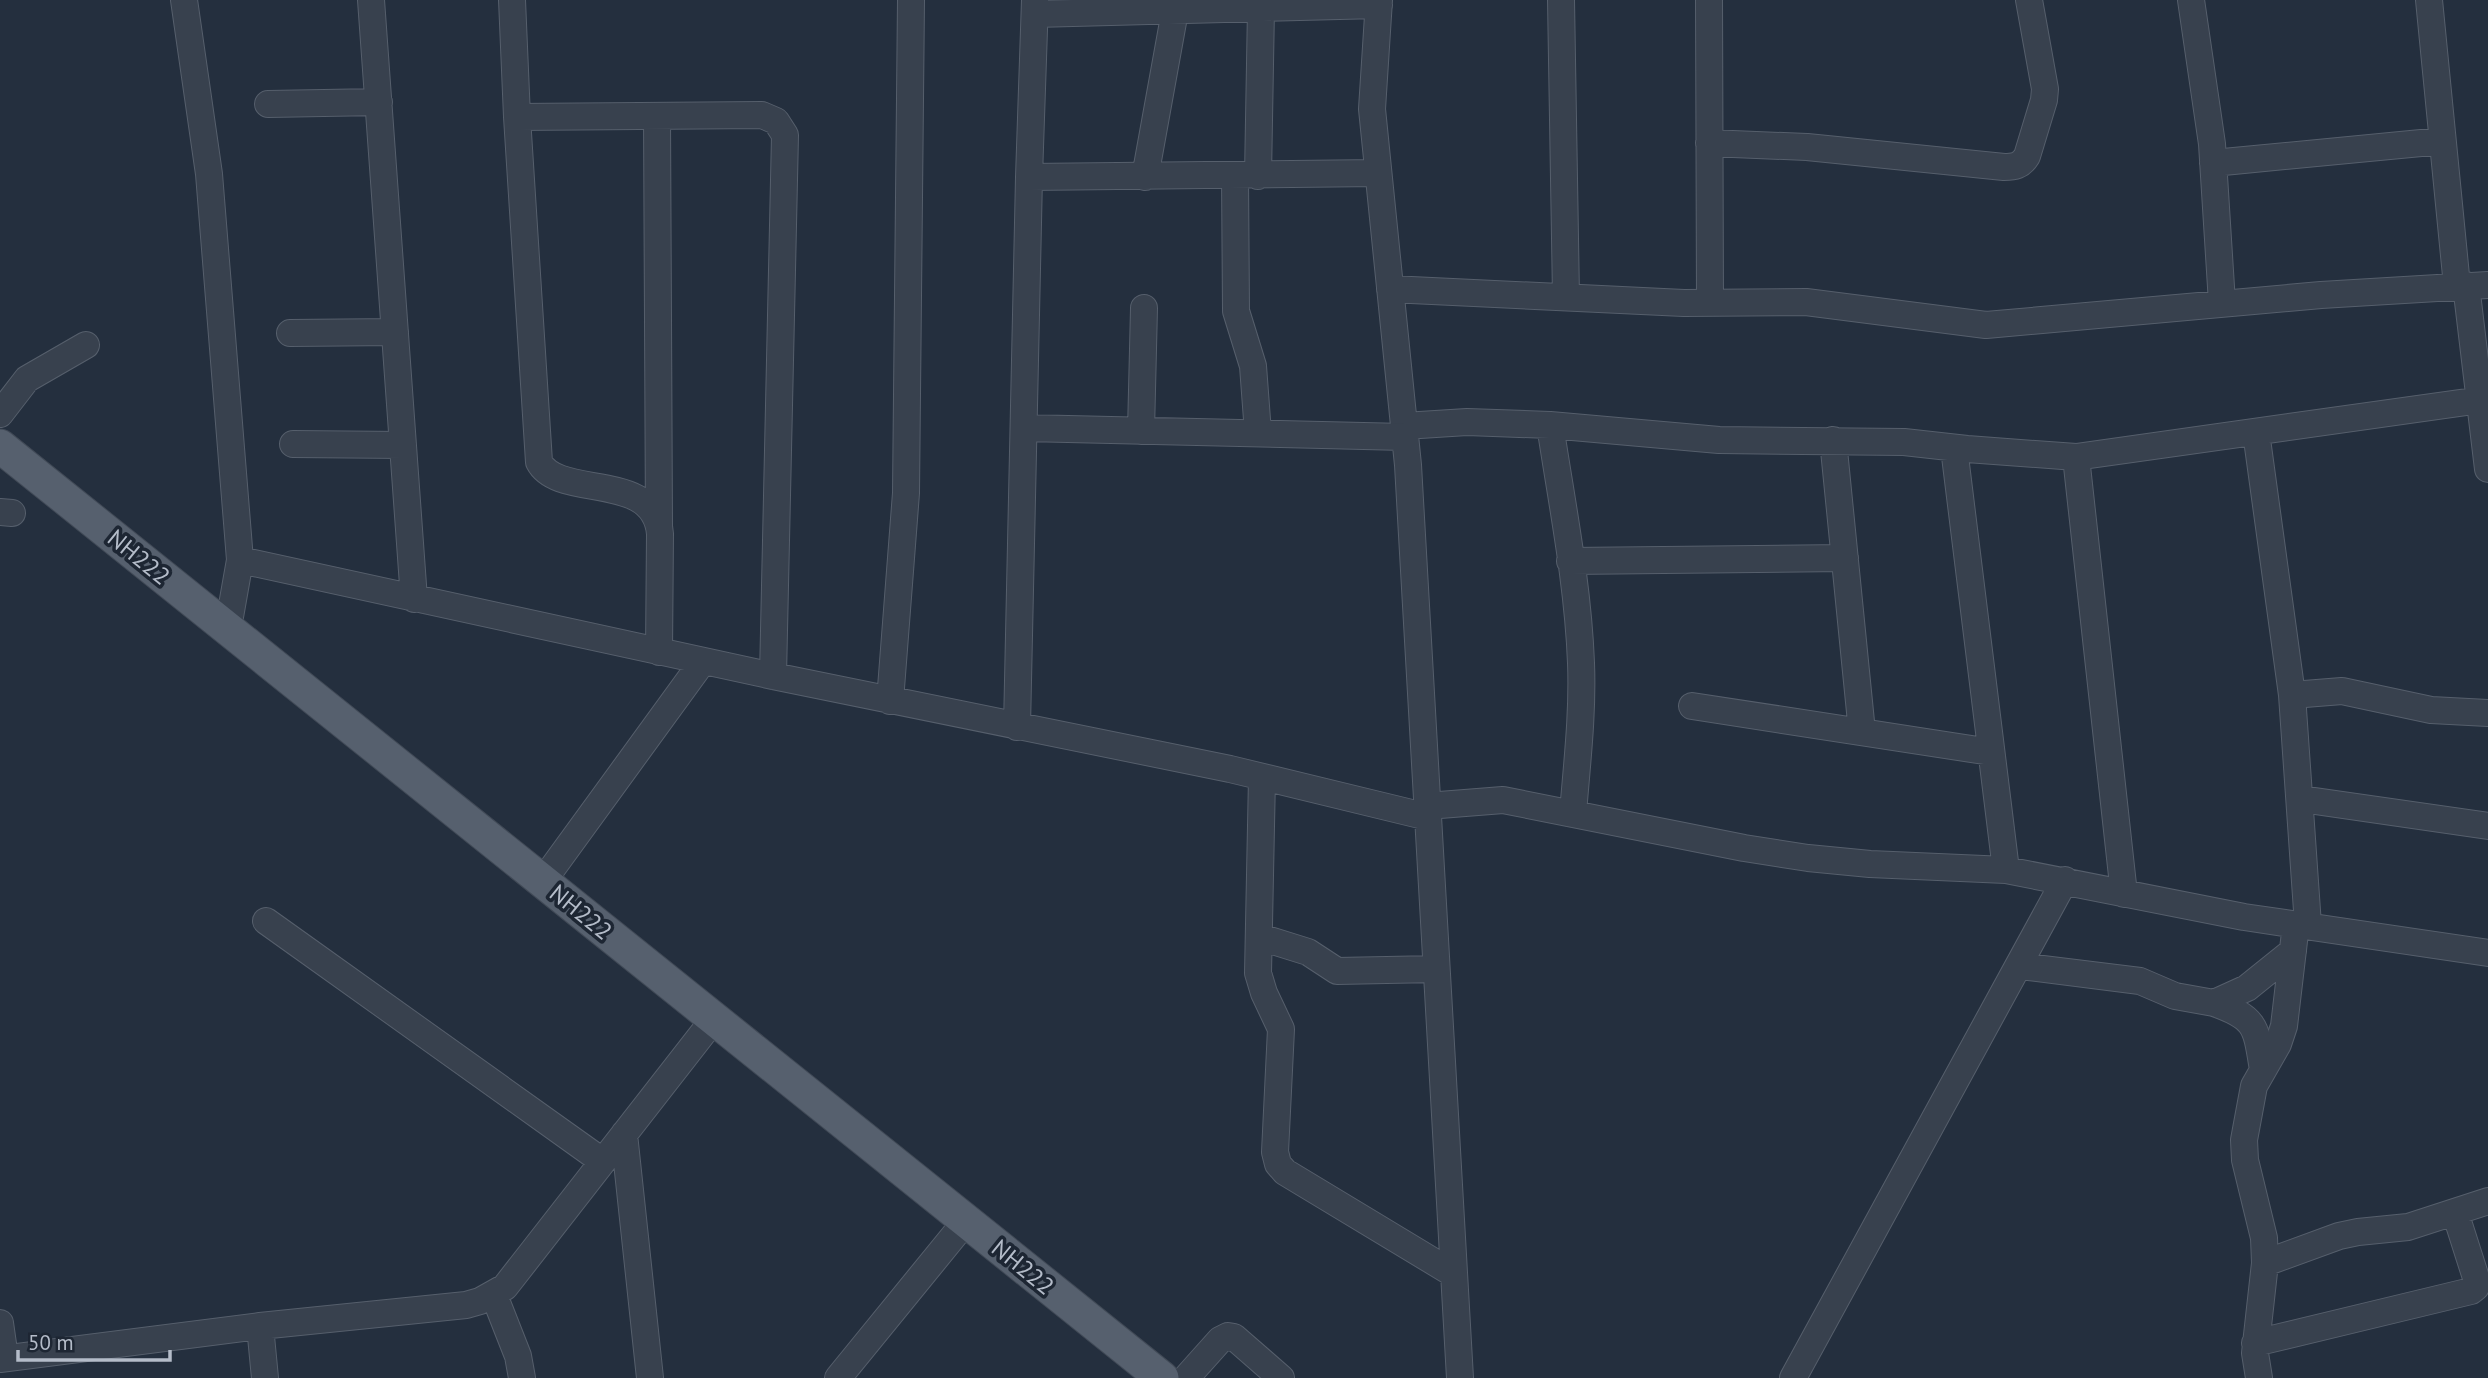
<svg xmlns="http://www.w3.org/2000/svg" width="2488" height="1378" font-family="'PT Sans',sans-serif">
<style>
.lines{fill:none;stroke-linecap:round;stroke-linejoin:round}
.minor-casing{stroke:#565f6c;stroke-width:28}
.major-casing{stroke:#414a57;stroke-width:35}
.minor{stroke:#38414e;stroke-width:26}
.major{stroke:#56606e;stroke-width:33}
.labels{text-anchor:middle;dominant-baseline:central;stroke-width:7;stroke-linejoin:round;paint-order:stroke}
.street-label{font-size:24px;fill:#b4bcc9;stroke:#1d2633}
</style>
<rect width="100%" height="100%" fill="#242f3e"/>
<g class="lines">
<g class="minor-casing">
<path id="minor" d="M184 0 209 174 240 560 228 628
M371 0 414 599
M512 0 517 117 539 462C559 500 655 470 660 534L659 652
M1379 0 1372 109 1408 465 1460 1378
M1561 0 1566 297
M1709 0 1710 303
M2191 0 2212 144 2222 303
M2429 0 2457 286
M1035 14 1379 5
M268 104 379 102
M657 116 659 526
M517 117 762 115 776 121 785 135 773 676
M1709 143 1807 147 2004 167C2014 167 2021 166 2027 156L2044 100 2045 89 2029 0
M2213 163 2442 141
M1235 176 1236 311 1253 366 1258 433
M1258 176 1261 8
M1029 177 1378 173
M1145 177 1175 11
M2466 285 2488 469
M1390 289 1684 303 1806 302 1986 325 2321 295 2488 285
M290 333 395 332
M0 414 27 379 86 345
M1550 425C1562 504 1578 584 1581 663 1583 713 1577 763 1573 813
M1404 426 1467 422 1550 425 1719 440 1904 442 1967 449 2076 457 2481 400
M1025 428 1405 437
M1141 431 1144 308
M2256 432 2292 695 2308 925
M1833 440 1862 732
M293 444 403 445
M1954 448 2006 870
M2076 457 2124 894
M0 512 12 513
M240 560 773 676 1230 769 1428 817
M1570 561 1845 558
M2292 695 2342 691 2431 710 2488 713
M890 701 906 493 911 0
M1692 706 1991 752
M1017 727 1029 177 1035 0
M1262 777 1258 973 1264 993 1281 1029 1275 1152 1278 1164 1285 1172 1454 1274
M2301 799 2488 826
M1427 806 1503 800 1744 848 1808 858 1870 864 2006 870 2244 917 2488 953
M543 881 703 661
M266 921 602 1161
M1260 937 1308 952 1337 971 1436 969
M2020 966 2140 981 2175 996 2214 1003 2247 988 2293 951
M2214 1003C2257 1018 2256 1027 2263 1070
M624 1134 650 1378
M2265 1263 2339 1236 2358 1232 2408 1227 2488 1201
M494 1295 518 1356 522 1378
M0 1323 5 1358
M260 1326 265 1378
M2255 1343 2471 1291 2476 1287 2477 1281 2455 1212
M0 1359 260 1326 466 1305 480 1301 505 1287 714 1019
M838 1378 966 1221
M1186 1378 1220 1340 1228 1336 1234 1337 1281 1378
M1793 1378 2065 880
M2259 1378 2255 1353 2265 1263 2264 1238 2245 1160 2244 1140 2254 1086 2278 1044 2284 1026 2296 924"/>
</g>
<g class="major-casing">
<path id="major" d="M0 446 1162 1378"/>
</g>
<use href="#minor" class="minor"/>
<use href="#major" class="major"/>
</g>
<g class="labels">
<g class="street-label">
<text transform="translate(139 557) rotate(39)">NH222</text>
<text transform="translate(581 912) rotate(39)">NH222</text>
<text transform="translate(1023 1267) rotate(39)">NH222</text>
</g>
</g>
<path d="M18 1350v10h152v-10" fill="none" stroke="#b4bcc9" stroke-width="3.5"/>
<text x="28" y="1350" font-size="21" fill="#b4bcc9" stroke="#1d2633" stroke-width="5" paint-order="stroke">50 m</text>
</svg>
